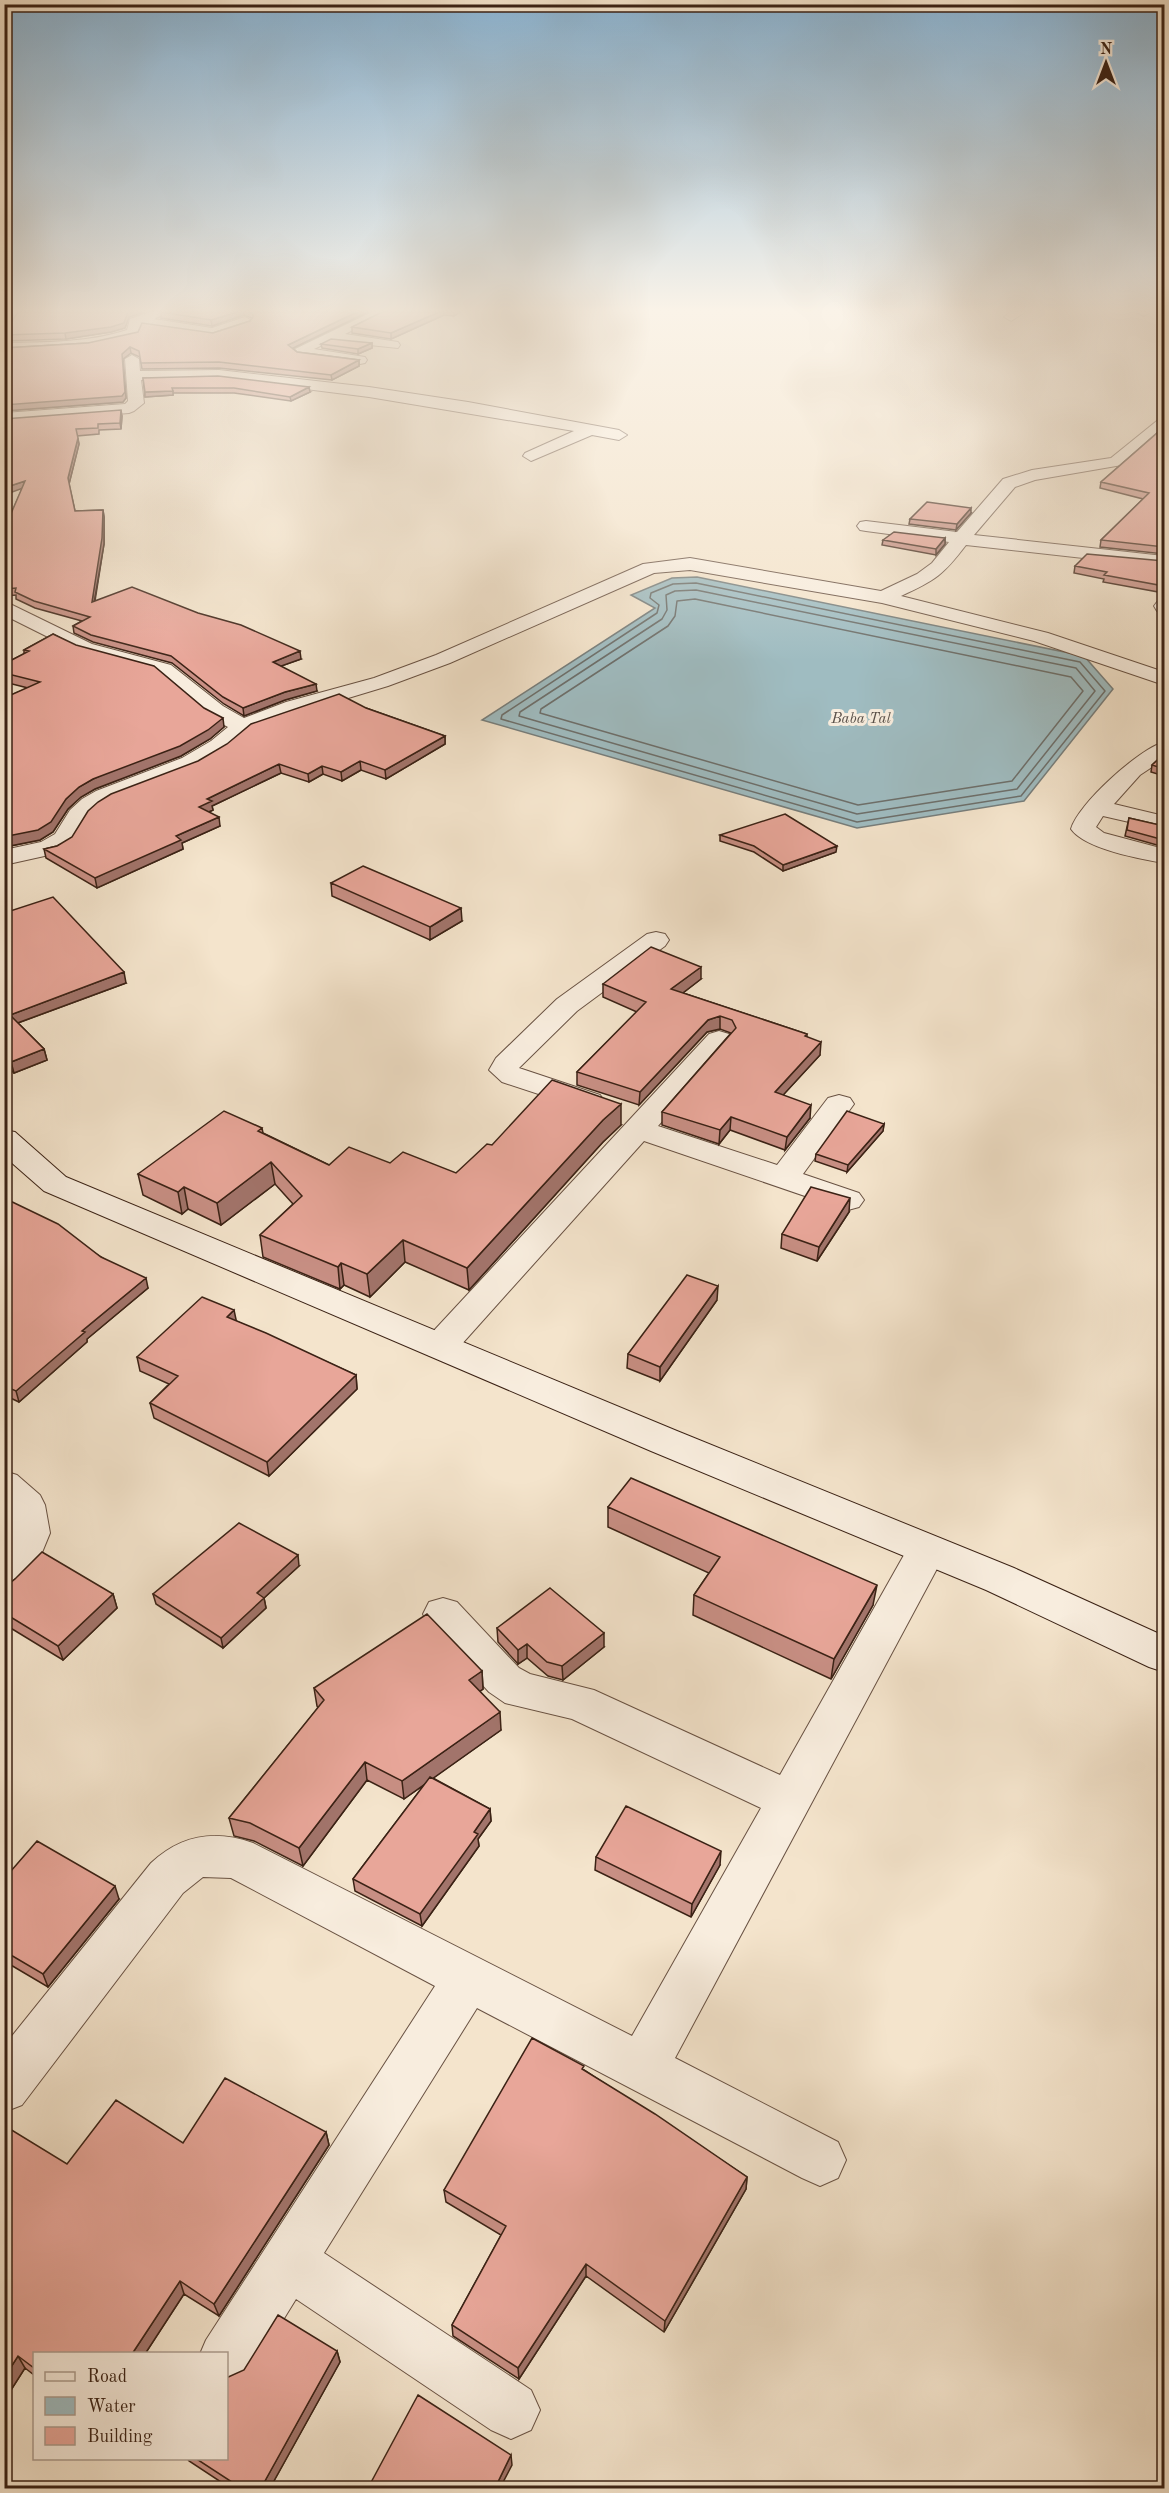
<svg xmlns="http://www.w3.org/2000/svg" width="1169" height="2493" font-family="'Old Standard TT',serif">
<style>
.water{fill:#9fbcc1;stroke:#777e7c;stroke-width:1.5}
.lines{fill:none;stroke-linecap:round;stroke-linejoin:round}
.shore{stroke:#6d6f6b;stroke-width:1.5}
.street-casing{stroke:#695243;stroke-width:2}
.secondary-casing{stroke:#3b2215;stroke-width:2}
.street{fill:#f8edde;fill-rule:evenodd}
.secondary{fill:#f8edde;fill-rule:evenodd}
.wall{fill:#c88f84;stroke:#3b2215;stroke-width:1.5}
.shaded-wall{fill:#a2746b;stroke:#3b2215;stroke-width:1.5}
.building{fill:#e8a699;stroke:#3b2215;stroke-width:1.5}
.labels{text-anchor:middle;dominant-baseline:central;stroke-width:6;stroke-linejoin:round;paint-order:stroke}
.far-water-label{font-size:15px;font-style:italic;fill:#595049;stroke:#f8edde}
</style>
<rect width="100%" height="100%" fill="#f4e4cc"/>
<filter id="stains"><feTurbulence type="fractalNoise" baseFrequency=".00333" numOctaves="4"/><feColorMatrix values="0 0 0 0 .2 0 0 0 0 .09 0 0 0 0 .02 0 0 0 .5 -.17"/></filter>
<radialGradient id="worn" r=".72"><stop offset=".6" stop-color="#630" stop-opacity="0"/><stop offset="1" stop-color="#630" stop-opacity=".3"/></radialGradient>
<path class="water" d="M697 577 1084 656 1113 689 1024 801 857 828 482 720 655 608 631 595 672 578Z"/>
<g class="lines">
<path class="shore" d="M696 583 1080 662 1105 691 1021 796 857 822 501 719 502 715 657 613 659 605 650 598 651 593 673 584Z
M696 590 1076 668 1095 691 1017 789 857 814 519 716 520 712 662 619 667 610 666 595 675 591Z
M695 599 1071 677 1083 691 1012 781 858 805 540 713 541 709 668 626 675 616 677 601Z"/>
<g class="street-casing">
<path id="street" d="M150 312H168L154 319 212 328 245 317 252 321 250 324 213 336 141 326 138 335C94 350 50 350 4 351V343C46 342 87 343 127 330L130 319Z
M372 312H389L345 334 398 342 400 345 398 348 331 341 314 349 365 357 367 360 365 363 360 364 298 355 291 351Z
M1010 312H1025L1011 321 1004 317Z
M1136 312H1151L1144 316Z
M132 355 139 359 140 371 219 370 369 387 468 402 619 430 627 435 619 440 592 435 531 461 523 456 525 453 574 431 369 397 219 378 141 380 144 403 134 411 129 413 4 423V413L125 404 128 401 125 359Z
M1164 418V430L1122 465 1035 480 1015 487 974 535 1164 556V567L966 545C943 575 936 580 901 596L1048 633 1164 672V685L1034 641 882 603 690 570 654 573 450 663 388 686 302 712 251 731 227 751 198 768 112 801 98 809 88 819 73 844 58 853 4 865V850L41 842 55 834 70 810 82 799 96 791 182 758 211 741 228 727 207 716 157 673 78 652 4 615V601L92 644 171 665 223 706 244 718 286 702 374 678 436 655 643 564 690 558 881 591 917 574 932 563 949 542 866 531 860 530 857 526 860 522 866 521 957 532 1003 479 1032 470 1111 458 1158 420Z
M1164 600V613L1157 611 1154 606 1157 602Z
M1164 742V759L1140 775 1114 804 1164 816V830L1103 816 1096 827 1104 833 1164 849V863C1140 859 1085 849 1071 829 1078 804 1139 749 1164 742Z
M656 932 665 934 669 940 665 946 577 1011 519 1068 600 1095 604 1101 600 1107 589 1110 578 1107 502 1082 489 1070 496 1058 557 999 647 934Z
M719 1031 729 1034 733 1040 658 1126 777 1165 828 1098 839 1095 850 1098 854 1104 803 1174 859 1193 864 1200 859 1207 848 1210 837 1207 644 1141 452 1355 440 1358 428 1355 422 1346 428 1337 709 1034Z
M4 1471 17 1475 40 1495 45 1505 50 1533 34 1572 18 1592 4 1597C4 1582 2 1564 5 1549 7 1536 15 1520 4 1508Z
M927 1535 941 1539 947 1550 675 2058 838 2142 846 2160 838 2178 820 2186 802 2178 477 2008 324 2253 531 2390 540 2410 531 2430 511 2439 491 2430 296 2299 246 2380 226 2388V2354H200L206 2340 435 1986 231 1878 203 1877 183 1893 22 2105 4 2112V2046L151 1863C181 1835 214 1829 253 1843L632 2036 761 1808 572 1719 505 1703 489 1692 429 1626 423 1614 429 1602 443 1598 457 1602 519 1668 530 1674 594 1690 780 1775 913 1539Z"/>
</g>
<g class="secondary-casing">
<path id="secondary" d="M4 312H14L11 323 4 327Z
M4 1130 15 1132 66 1177 677 1431 1014 1568 1164 1636V1672L1149 1667 986 1590 651 1451 44 1191 4 1156Z"/>
</g>
<use href="#street" class="street"/>
<use href="#secondary" class="secondary"/>
</g>
<path class="wall" d="M161 312H368L293 348 297 352 359 360V366L332 380 219 368 142 369 140 357 131 353 123 359 126 398 123 402 4 411V348L88 343 213 333 250 321 252 318 244 315 212 326 161 318Z
M382 312H460L454 316 444 315 391 339 352 333V327Z
M129 317 125 328 111 332 66 339 5 341 4 333Z
M372 343V348L358 354 322 348 321 344Z
M143 378 310 392 291 401 234 393H173V395L145 397Z
M122 416 121 429 99 430V434L77 436 79 444 69 484 75 511 103 510 104 517V544L95 601 301 659 281 666 317 691 285 700 244 716 224 704 172 663 93 642 74 633 73 626 82 621 35 608 16 599V595L4 596V530L22 489 4 419Z
M1164 427V554L1100 547 1101 540 1143 499 1100 488 1101 482Z
M971 513 956 530 909 524 910 519Z
M945 538V544L936 555 882 545 883 540Z
M1164 561V593L1103 582 1104 579 1074 573 1075 566Z
M53 634 224 727 210 739 181 756 95 789 81 797 68 809 53 832 40 840 10 846 4 844V698L28 688 4 682V664L24 654V650Z
M366 708 445 736V744L386 779 361 770 342 781 323 774 309 782 281 773 212 806 213 810 209 812 220 826 182 843 183 849 97 888 46 858 44 849 57 846Z
M1164 754V776L1151 772 1152 765Z
M1129 818 1164 826V847L1125 836Z
M720 835 836 852 783 871 754 852 720 841Z
M331 883 462 921 430 940 332 896Z
M4 913 126 983 18 1023 44 1049 47 1060 14 1073 4 1063Z
M701 979 683 993 807 1034V1037L820 1055 783 1095 810 1118 785 1150 730 1130 719 1144 662 1125V1112L731 1033 720 1029 707 1032 639 1105 577 1085V1072L637 1012 603 997V984Z
M884 1124 883 1131 847 1172 815 1161 816 1154Z
M621 1125 603 1142 469 1290 405 1262 370 1297 344 1285 340 1289 263 1257 260 1235 293 1204 275 1184 221 1225 188 1209 182 1214 143 1195 138 1174 262 1128 263 1133 329 1165 390 1163 456 1173 492 1145Z
M4 1198 101 1257 148 1288 87 1339V1342L19 1402 4 1395Z
M849 1212 817 1261 781 1248 782 1234Z
M717 1300 660 1381 627 1368 628 1354Z
M236 1321 356 1375 357 1389 269 1476 154 1418 150 1403 169 1384 140 1371 137 1357Z
M608 1507 873 1605 831 1679 693 1615 694 1595 709 1573 608 1527Z
M299 1566 264 1598 266 1608 223 1648 156 1604 153 1594Z
M15 1579 113 1594 117 1608 63 1660 4 1624V1588Z
M497 1628 604 1647 563 1680 548 1676 527 1658 518 1664 498 1642Z
M482 1671 483 1689 480 1691 501 1730 433 1778 490 1809 491 1821 478 1839 479 1846 422 1926 355 1891 353 1879 424 1785 404 1799 367 1780 303 1866 254 1841 234 1836 229 1818 318 1708 317 1706 314 1688Z
M596 1857 720 1865 691 1917 595 1870Z
M4 1879 119 1899 48 1987 4 1961Z
M584 2070 747 2177 746 2189 664 2332 586 2276 519 2379 453 2336 452 2325 501 2235 446 2202 444 2190Z
M326 2132 329 2145 219 2316 184 2294 145 2354H34V2375L25 2368 4 2401 67 2164 183 2143Z
M337 2351 340 2362 270 2488H230L189 2461 187 2458H226Z"/>
<path class="shaded-wall" d="M128 312H145L129 317 125 328 111 332 66 339 65 333Z
M237 312H244V315L212 326 211 320Z
M357 312H368L289 350 288 345Z
M439 312H443L444 315 391 339V333Z
M454 312H460L454 316Z
M372 343V348L358 354V349Z
M130 347 131 353 123 359 126 398 123 402 4 411V405L122 354Z
M359 360V366L332 380 331 375Z
M309 387 310 392 291 401 290 397Z
M173 391V395L145 397V392Z
M121 410 122 416 121 429 120 423Z
M78 438 79 444 69 484 68 478Z
M25 481 26 487 4 495V488Z
M971 508V513L956 530 957 524Z
M103 510 104 517V544L93 609 92 602Z
M945 538V544L936 555V549Z
M300 651 301 659 273 669V662Z
M316 684 317 691 285 700 244 716 243 708 285 692Z
M223 718 224 727 210 739 181 756 95 789 81 797 68 809 53 832 40 840 10 846 8 836 66 799 79 787 93 779Z
M445 736V744L386 779 385 770Z
M360 761 361 770 342 781 341 772Z
M279 764 281 773 212 806 213 810 200 816 199 807 207 799Z
M322 766 323 774 309 782 308 774Z
M219 817 220 826 182 843 183 849 97 888 95 878 176 836Z
M837 846 836 852 783 871V865Z
M461 908 462 921 430 940V927Z
M701 967V979L671 1002V989Z
M124 972 126 983 12 1025 10 1015Z
M720 1016V1029L707 1032 639 1105 640 1092 708 1020Z
M821 1042 820 1055 774 1105 775 1092Z
M44 1049 47 1060 14 1073 11 1062Z
M621 1104V1125L603 1142 469 1290 467 1268 603 1120Z
M811 1105 810 1118 785 1150 787 1137Z
M731 1117 730 1130 719 1144 720 1130Z
M884 1124 883 1131 847 1172 848 1165Z
M271 1162 275 1184 221 1225 217 1203Z
M184 1187 188 1209 182 1214 178 1192Z
M850 1198 849 1212 817 1261 819 1247Z
M403 1240 405 1262 370 1297 367 1274Z
M341 1263 344 1285 340 1289 338 1267Z
M146 1278 148 1288 87 1339V1342L19 1402 16 1391 82 1331Z
M718 1286 717 1300 660 1381V1367Z
M234 1310 237 1324 227 1317Z
M356 1375 357 1389 269 1476 267 1462Z
M298 1555 299 1566 264 1598 266 1608 223 1648 221 1638 257 1593Z
M877 1585 873 1605 831 1679 834 1659Z
M113 1594 117 1608 63 1660 58 1646Z
M604 1633V1647L563 1680 562 1666Z
M527 1644V1658L518 1664V1650Z
M482 1671 483 1689 470 1698 469 1680Z
M500 1712 501 1730 404 1799 402 1781Z
M365 1762 367 1780 303 1866 299 1848Z
M490 1809 491 1821 478 1839 479 1846 422 1926 420 1914 474 1832Z
M721 1851 720 1865 691 1917 692 1904Z
M115 1886 119 1899 48 1987 43 1974Z
M326 2132 329 2145 219 2316 214 2304Z
M747 2177 746 2189 664 2332 665 2321Z
M586 2264V2276L519 2379 518 2368Z
M180 2281 184 2294 145 2354H132Z
M337 2351 340 2362 270 2488H261Z
M18 2356 25 2368 4 2401V2378Z
M511 2455 512 2465 500 2488H495Z"/>
<path class="building" d="M18 312H128L124 323 111 327 65 333 4 335V333Z
M161 312H237L211 320Z
M248 312H357L288 345 297 352 359 360 331 375 219 362 141 363 139 351 130 347 122 354 125 392 122 396 4 405V348L88 343 138 332 142 323 213 333 250 321 253 317V314Z
M382 312H439L391 333 352 327Z
M331 339 372 343 358 349 321 344Z
M218 376 309 387 290 397 234 388H172L173 391 145 392 143 378Z
M121 410 120 423 98 424V428L76 429 78 438 68 478 75 511 103 510 102 538 92 602 132 587 198 613 241 625 300 651 273 662 316 684 285 692 243 708 223 697 171 656 91 635 73 626 90 617 34 601 15 592 16 588 4 589V530L25 481 4 488V419Z
M1164 427V547L1101 540 1149 493 1101 482Z
M927 502 971 508 957 524 910 519Z
M894 532 945 538 936 549 883 540Z
M1087 554 1164 561V586L1104 575 1107 572 1075 566Z
M53 634 76 645 154 666 204 708 223 718 208 730 180 746 93 779 79 787 66 799 51 822 38 830 8 836 4 835V756L9 753 4 752V698L40 682 4 673V664L29 651 24 650Z
M339 694 366 708 445 736 385 770 360 761 341 772 322 766 308 774 279 764 207 799 212 801 199 807 219 817 176 836 181 840 95 878 44 849 57 846 72 837 88 811 98 802 111 794 198 761 227 744 251 724Z
M1164 754V769L1152 765Z
M785 814 837 846 783 865 754 846 720 835Z
M1129 818 1164 826V840L1127 830Z
M363 866 461 908 430 927 331 883Z
M53 897 124 972 10 1015 44 1049 11 1062 4 1055V913Z
M651 947 701 967 671 989 807 1034 805 1036 821 1042 775 1092 811 1105 787 1137 731 1117 720 1130 662 1112 736 1028 732 1020 720 1016 708 1020 640 1092 577 1072 646 1002 603 984Z
M552 1080 621 1104 603 1120 467 1268 403 1240 367 1274 341 1263 338 1267 260 1235 302 1196 271 1162 217 1203 184 1187 178 1192 138 1174 224 1111 262 1128 258 1131 329 1165 349 1147 390 1163 403 1152 456 1173 487 1144 492 1145Z
M847 1111 884 1124 848 1165 816 1154Z
M811 1187 850 1198 819 1247 782 1234Z
M4 1198 58 1224 101 1257 146 1278 82 1331 85 1332 16 1391 4 1386V1347L6 1345 4 1344Z
M687 1275 718 1286 660 1367 628 1354Z
M202 1297 234 1310 227 1317 266 1333 356 1375 267 1462 150 1403 178 1376 137 1357Z
M631 1478 877 1585 834 1659 694 1595 720 1557 608 1507Z
M239 1523 298 1555 257 1593 264 1598 221 1638 153 1594Z
M42 1552 113 1594 58 1646 4 1613V1588L15 1579Z
M550 1588 604 1633 562 1666 547 1662 527 1644 518 1650 497 1628Z
M427 1614 482 1671 469 1680 500 1712 402 1781 365 1762 299 1848 250 1823 229 1818 324 1700 314 1688Z
M430 1777 490 1809 474 1832 478 1834 420 1914 353 1879Z
M626 1806 721 1851 692 1904 596 1857Z
M37 1841 115 1886 43 1974 4 1951V1879Z
M532 2038 584 2066 582 2069 655 2114 747 2177 665 2321 586 2264 518 2368 452 2325 506 2226 444 2190Z
M225 2078 326 2132 214 2304 180 2281 132 2354H34V2368L18 2356 4 2378V2136L10 2129 67 2164 116 2100 183 2143Z
M278 2315 337 2351 261 2488H241L195 2458H226V2378L244 2370Z
M418 2395 511 2455 495 2488H368Z"/>
<linearGradient id="sky" x2="0" y2="1"><stop stop-color="#8bb7d8"/><stop offset="0.47" stop-color="#faf3e8"/><stop offset="1" stop-color="#faf3e8" stop-opacity="0"/></linearGradient>
<rect width="1169" height="661" fill="url(#sky)"/>
<g class="labels">
<g class="far-water-label">
<text x="861" y="719">Baba Tal</text>
</g>
</g>
<rect width="1169" height="2493" fill="none" stroke="#f4e4cc" stroke-width="24"/>
<rect x="6" y="6" width="1157" height="2481" fill="none" stroke="#3b2215" stroke-width="3"/>
<rect x="12" y="12" width="1145" height="2469" fill="none" stroke="#3b2215" stroke-width="1.5"/>
<rect x="33" y="2352" width="195" height="108" fill="#f8edde" stroke="#ac9c8e" stroke-width="1.5"/>
<rect x="45" y="2372" width="30" height="9" fill="#f8edde" stroke="#ac9c8e" stroke-width="1.5"/>
<text x="87" y="2382" font-size="18" fill="#3b2215">Road</text>
<rect x="45" y="2397" width="30" height="18" fill="#9fbcc1" stroke="#ac9c8e" stroke-width="1.5"/>
<text x="87" y="2412" font-size="18" fill="#3b2215">Water</text>
<rect x="45" y="2427" width="30" height="18" fill="#e8a699" stroke="#ac9c8e" stroke-width="1.5"/>
<text x="87" y="2442" font-size="18" fill="#3b2215">Building</text>
<g transform="translate(1106 63)" stroke="#f8edde" stroke-width="4.5" paint-order="stroke">
<path d="M0-4.5L10 22L0 15L-10 22Z" fill="#3b2215"/>
<text y="-9" font-size="16" font-weight="bold" text-anchor="middle" fill="#3b2215">N</text>
</g>
<rect width="100%" height="100%" filter="url(#stains)"/>
<rect width="100%" height="100%" fill="url(#worn)"/>
</svg>
